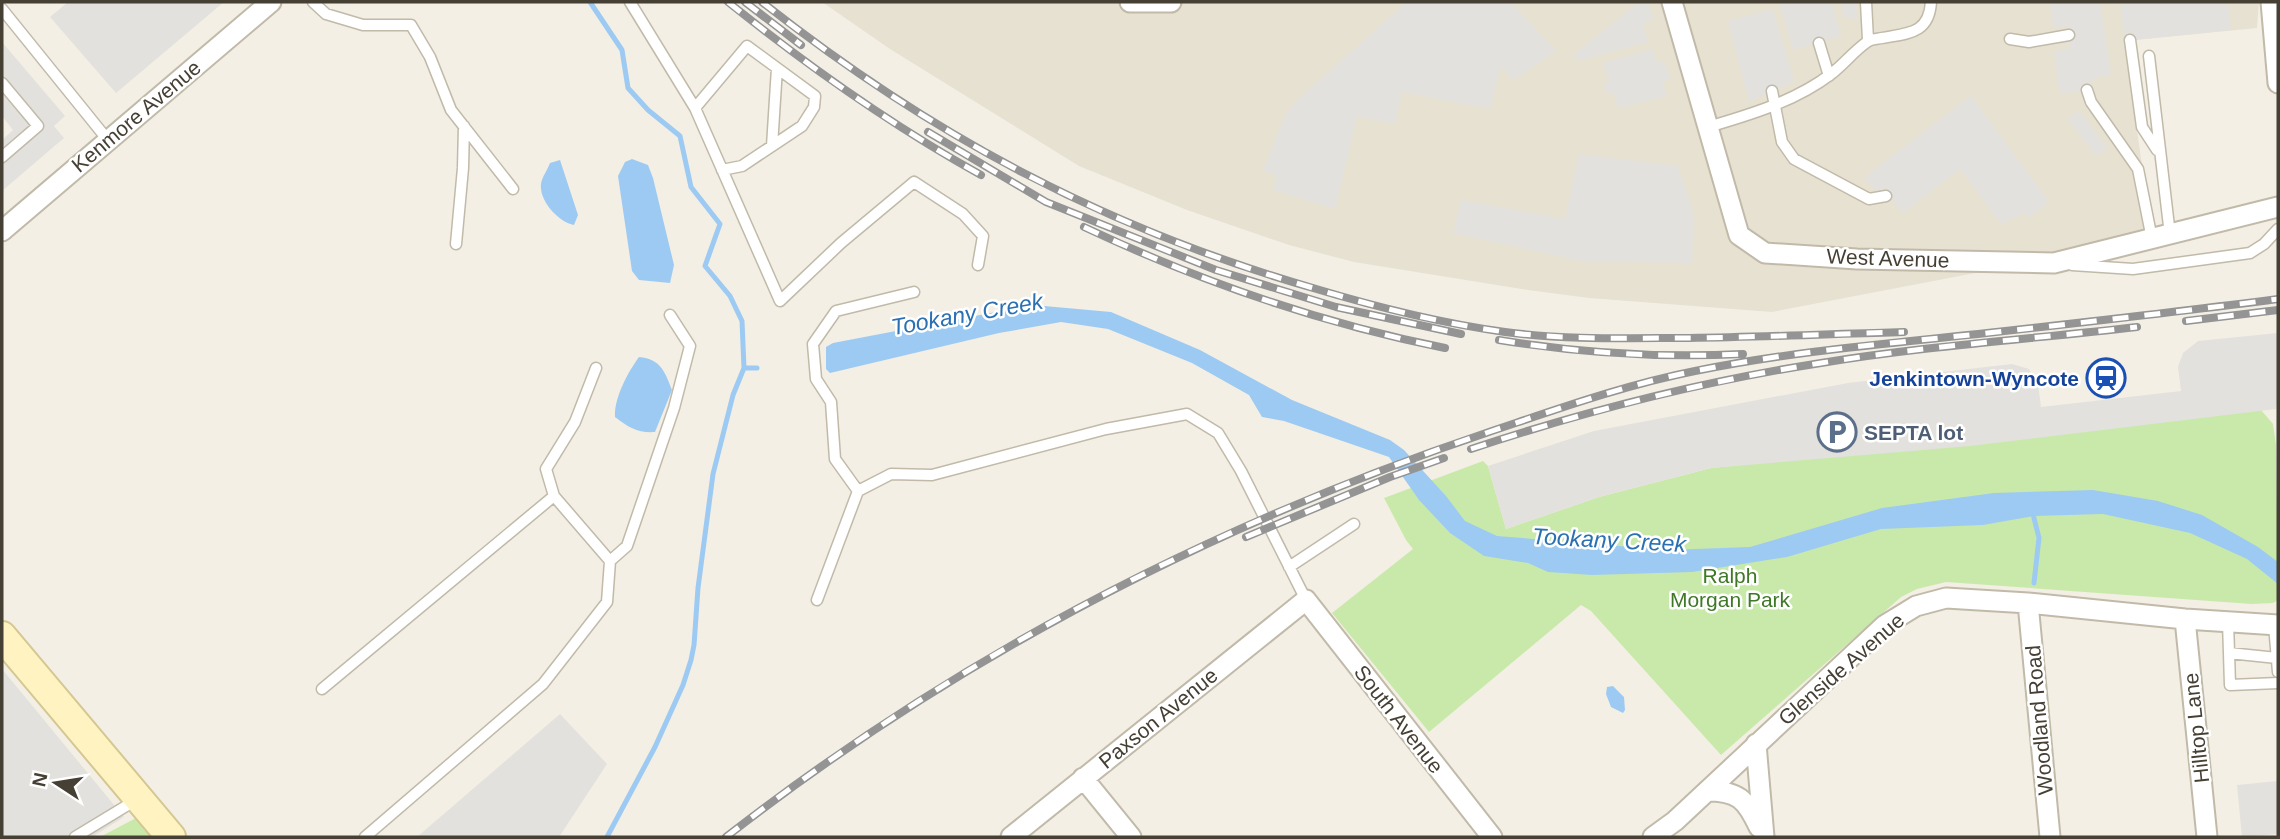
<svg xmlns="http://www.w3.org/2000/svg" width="2280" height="839" font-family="Helvetica,sans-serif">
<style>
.residential{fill:#e7e1d2}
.green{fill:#c9e9ab}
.parking{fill:#e3e1dd}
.water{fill:#9dcaf2}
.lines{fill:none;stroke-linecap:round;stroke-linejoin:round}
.stream{stroke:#9dcaf2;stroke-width:5}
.lane-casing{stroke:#c1baa9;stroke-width:13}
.street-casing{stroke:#c1baa9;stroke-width:23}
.secondary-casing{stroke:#d4c792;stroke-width:32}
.lane{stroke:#fff;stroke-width:10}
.street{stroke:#fff;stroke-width:19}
.secondary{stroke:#fff4c1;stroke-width:28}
.rail-casing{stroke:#949494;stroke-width:8}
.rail{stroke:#fff;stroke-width:5;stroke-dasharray:16;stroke-linecap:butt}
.labels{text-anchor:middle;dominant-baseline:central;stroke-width:5;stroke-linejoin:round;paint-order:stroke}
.street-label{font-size:21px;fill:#453f34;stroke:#fff}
.transit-label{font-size:21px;font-weight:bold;fill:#164399;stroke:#fff;text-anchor:end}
.service-label{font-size:21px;font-weight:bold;fill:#4e5e75;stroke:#fff;text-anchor:start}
.park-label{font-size:21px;fill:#3f7826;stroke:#fff}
.water-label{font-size:23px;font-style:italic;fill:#2a70b3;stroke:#fff}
</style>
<rect width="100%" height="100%" fill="#f3efe4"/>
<path class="residential" d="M822 2H2259L2257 28 2125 41 2152 239 1772 312 1589 298 1528 290 1354 262 1289 245 1187 210 1079 166 890 49Z"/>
<path class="green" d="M2261 410 2273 424 2276 445 2278 600 2273 603 2252 604 1946 582 1917 589 1901 597 1721 755 1591 611 1581 605 1429 732 1332 613 1413 549 1406 540 1384 498 1483 461 1488 466 1506 529 1599 497 1711 468Z
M136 818 152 837H100Z"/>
<path class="parking" d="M68 2H224L116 93 50 17Z
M1407 2H1510L1556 51 1513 80 1501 66 1490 109 1402 92 1395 124 1357 116 1335 209 1273 190 1277 175 1263 171 1284 118 1295 102Z
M1639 2H1648L1653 19 1647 21 1643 25 1648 42 1578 61 1574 55Z
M1779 2H1831L1841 36 1793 50Z
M1842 2H1856L1857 19 1843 17Z
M2050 2H2100L2111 74 2091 80 2093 89 2060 94 2054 53 2057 51 2069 48 2070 46 2067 26 2053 28Z
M2121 2H2228L2231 30 2124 41Z
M1773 9 1794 81 1749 102 1728 21Z
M2 42 65 116 54 126 64 138 2 191V140L13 130 2 116Z
M1653 49 1655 60 1659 62 1664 61 1670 78 1666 80 1663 84 1667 96 1618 108 1614 94H1607L1605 84 1609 80 1603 63Z
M1971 96 2049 202 2029 218 2025 213 2001 224 1960 169 1903 213 1893 201 1872 187 1865 177Z
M2079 111 2107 148 2096 156 2068 119Z
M1579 154 1678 166 1694 215 1692 263 1581 261 1453 233 1461 200 1565 219Z
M2278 333V399L2276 409 1970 446 1711 468 1599 497 1506 529 1488 466 1594 431 1848 383 2012 364 2029 369 2038 384 2041 407 2181 391 2178 367 2183 353 2198 341Z
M2 669 124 817 92 837H2Z
M560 714 607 764 559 837H417Z
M2278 781V834L2242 837 2237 785Z"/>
<path class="water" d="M632 159 648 165 653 178 674 265 670 283 639 280 632 271 618 176 625 162Z
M560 160 578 215 574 225C559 222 539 201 541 184 542 177 548 169 550 163Z
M1033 305 1111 312 1200 350 1292 400 1390 440 1404 450 1446 496 1465 521 1497 536 1668 550 1750 547 1882 508 1994 493 2093 490 2158 501 2202 515 2258 547 2278 562V584L2247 559 2190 533 2103 514 2034 516 1983 525 1881 529 1787 557 1692 572 1592 575 1548 572 1528 563 1484 556 1450 533 1419 500 1389 457 1284 421 1262 417 1249 395 1192 363 1108 329 1061 322 999 333 830 373 826 369V347L833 343Z
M639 357C661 359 665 372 672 390L655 432C638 433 629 428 615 417 614 398 628 372 639 357Z
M1613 686 1624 697 1625 710 1623 713 1611 707 1606 694 1607 687Z"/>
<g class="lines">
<path class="stream" d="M590 2 622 50 628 88 648 110 680 136 691 187 720 224 705 266 730 296 742 321 744 368
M2032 510 2039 538 2034 583
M607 837 655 747 683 685 691 660 694 645 698 588 713 474 733 395 744 368H757"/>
<g class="lane-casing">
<path id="lane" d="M313 2 326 14 363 25H411L430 57 451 110 513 189
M630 2 695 108 780 301 841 243 914 182 963 214 983 236 978 265
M1866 2 1868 40
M2 9 107 139
M2010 39 2029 42 2069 35
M2130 40 2142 127 2157 150
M1819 43 1829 76
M2149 56 2170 235
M2 83 38 126 2 157
M2087 90 2091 102 2138 169 2152 239
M1772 91 1782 142 1794 159 1869 199 1886 196
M695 108 747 46 815 96 814 107 802 126 742 166 722 170
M1708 127C1749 115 1796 101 1831 74 1843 65 1854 51 1867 42 1871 39 1877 39 1882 38 1908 33 1929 34 1931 2
M772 146 777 68
M456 244 463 168 464 126
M2072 265 2133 269 2250 253 2264 244 2278 229
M858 491 835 459 831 402 816 379 813 344 836 311 914 292
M554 496 546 469 575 422 596 368
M610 561 627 546 674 408 690 346 670 315
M1289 567 1354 524
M817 600 858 491 891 474 932 475 1106 429 1187 414 1218 433 1241 471 1306 600
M2228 622 2229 653 2277 658
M2274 625 2278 672
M2229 653 2230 685 2278 683
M322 689 554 496 610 561 607 602 543 684 365 837
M75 837 136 800"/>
</g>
<g class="street-casing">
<path id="street" d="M1130 2H1171
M1672 2 1739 235 1765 253 1857 259 2054 263 2278 207
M2271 2 2278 83
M2 231 271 2
M2028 603 2050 837
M2185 619 2207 837
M1756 744 1764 837
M1083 778 1131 837
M1707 791C1738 791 1746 799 1759 827
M1011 837 1306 600 1492 837
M1653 837 1675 821 1885 625 1916 606 1946 598 2028 603 2185 619 2278 625"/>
</g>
<g class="secondary-casing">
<path id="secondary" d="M2 636 171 837"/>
</g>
<use href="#lane" class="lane"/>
<use href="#street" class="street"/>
<use href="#secondary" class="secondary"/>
<g class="rail-casing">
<path id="rail" d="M728 2C808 66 891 125 981 175
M745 2 801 45
M762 2C932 136 1105 228 1313 288 1376 307 1440 323 1505 332 1565 340 1628 338 1689 338 1761 337 1832 334 1904 332
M928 132 1046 202 1216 270 1336 307 1461 334
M1084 227C1199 281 1320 323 1445 348
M2186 321 2278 310
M1499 340C1579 353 1661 358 1743 354
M1471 449C1582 412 1705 381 1821 363 1925 346 2032 339 2137 327
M1246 537 1390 477 1444 458
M726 837C957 657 1209 526 1486 433 1555 410 1624 385 1695 371 1788 352 1883 344 1978 334 2078 323 2178 312 2278 299"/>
</g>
<use href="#rail" class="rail"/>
</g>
<defs>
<g id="station-ring" transform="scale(2.0125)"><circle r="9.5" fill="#fff" stroke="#1a4fb4" stroke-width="1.5"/><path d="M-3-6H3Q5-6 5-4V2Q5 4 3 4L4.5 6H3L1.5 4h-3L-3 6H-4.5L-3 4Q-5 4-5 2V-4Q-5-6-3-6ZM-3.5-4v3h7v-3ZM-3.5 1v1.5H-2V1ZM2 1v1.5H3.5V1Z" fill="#1a4fb4"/></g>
<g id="parking-ring" transform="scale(2.0125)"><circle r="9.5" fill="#fff" stroke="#5c6f8a" stroke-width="1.5"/><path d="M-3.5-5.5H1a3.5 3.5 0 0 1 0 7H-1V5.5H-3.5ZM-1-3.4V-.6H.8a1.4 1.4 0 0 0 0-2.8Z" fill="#5c6f8a"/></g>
</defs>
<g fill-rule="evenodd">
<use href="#station-ring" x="2106" y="378"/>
<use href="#parking-ring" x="1837" y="432"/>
</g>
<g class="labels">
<g class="street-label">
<text transform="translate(136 116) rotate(-40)">Kenmore Avenue</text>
<text transform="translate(1888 258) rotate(2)">West Avenue</text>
<text transform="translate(1841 669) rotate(-41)">Glenside Avenue</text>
<text transform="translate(1158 718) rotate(-39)">Paxson Avenue</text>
<text transform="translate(1399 719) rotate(52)">South Avenue</text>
<text transform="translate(2039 720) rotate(-95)">Woodland Road</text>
<text transform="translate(2196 728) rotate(-96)">Hilltop Lane</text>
</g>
<g class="transit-label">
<text x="2079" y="378">Jenkintown-Wyncote</text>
</g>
<g class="service-label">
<text x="1864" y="432">SEPTA lot</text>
</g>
<g class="park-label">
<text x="1730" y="575">Ralph<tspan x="1730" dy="24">Morgan Park</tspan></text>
</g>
<g class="water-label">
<text transform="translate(967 314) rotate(-10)">Tookany Creek</text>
<text transform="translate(1609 540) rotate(3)">Tookany Creek</text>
</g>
</g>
<rect width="2280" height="839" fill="none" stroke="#453f34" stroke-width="7"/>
<g transform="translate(56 783) rotate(282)" stroke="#ffffff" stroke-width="5" paint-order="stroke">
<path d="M0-5L12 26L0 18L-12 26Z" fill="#453f34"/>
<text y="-10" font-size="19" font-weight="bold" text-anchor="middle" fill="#453f34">N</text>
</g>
</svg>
